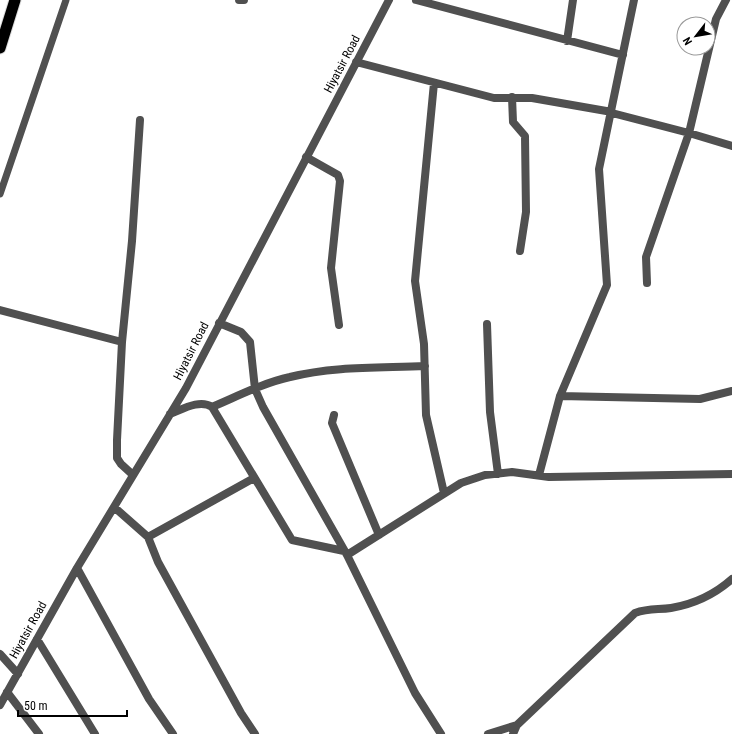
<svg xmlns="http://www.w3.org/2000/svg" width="732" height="734" font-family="'Roboto Condensed',sans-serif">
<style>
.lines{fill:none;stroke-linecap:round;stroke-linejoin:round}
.trunk-casing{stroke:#dbdbdb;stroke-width:13}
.service{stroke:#505050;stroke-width:7}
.minor{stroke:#505050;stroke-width:8}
.trunk{stroke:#000;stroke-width:11}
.labels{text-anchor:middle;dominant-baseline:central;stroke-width:3;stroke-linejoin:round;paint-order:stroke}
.street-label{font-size:12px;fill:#000;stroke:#fff}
</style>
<rect width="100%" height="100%" fill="#fff"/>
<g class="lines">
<g class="trunk-casing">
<path id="trunk" d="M0 48 15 0"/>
</g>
<path class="service" d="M0 194 66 0"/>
<path class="minor" d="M239 0H244
M416 0 623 55
M567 41 573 0
M356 62 494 98H532L612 112
M434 83 415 281 424 344 426 415 444 493
M512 97 513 122 525 136 526 212 520 251
M612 113 689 133 732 146
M306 157 338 175 340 181 331 268 339 325
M647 283 646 257 689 133 716 19 726 0
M0 310 122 342
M219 323 241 332 250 342 255 389 263 407 347 555 415 693 441 734
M487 324 490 412 498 474
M560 396 700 399 732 391
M212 407C238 396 263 383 290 377 333 366 380 368 425 366
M170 414C183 409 200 399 212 407L292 540 344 551
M334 415 332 423 379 535
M133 475 121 464 117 458V440L122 342 132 241 140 120
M539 475 560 396 607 285 599 169 634 0
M114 507 148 537 158 562 241 713 255 734
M148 537 254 478
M347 555 461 483 485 475 512 472 549 477 732 474
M77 568 149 699 173 734
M37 639 95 734
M0 654 18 674
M7 692 39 734
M0 705 77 568 186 388 389 0
M488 734 517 725
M513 734 517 725 635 613C649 608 658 610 671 608 695 604 714 595 732 579"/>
<use href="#trunk" class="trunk"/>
</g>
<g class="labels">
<g class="street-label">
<text transform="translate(342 64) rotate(-62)">Hiyatsir Road</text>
<text transform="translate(191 351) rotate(-63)">Hiyatsir Road</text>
<text transform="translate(28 630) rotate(-61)">Hiyatsir Road</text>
</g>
</g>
<g transform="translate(696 36) rotate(239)"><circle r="19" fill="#ffffff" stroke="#999999"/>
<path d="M0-3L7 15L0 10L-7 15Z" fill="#000000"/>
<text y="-6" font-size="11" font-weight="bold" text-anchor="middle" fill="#000000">N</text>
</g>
<path d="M18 710v6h109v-6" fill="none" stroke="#000000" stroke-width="2"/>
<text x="24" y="710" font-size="12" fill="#000000" stroke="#ffffff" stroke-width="3" paint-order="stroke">50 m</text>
</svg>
